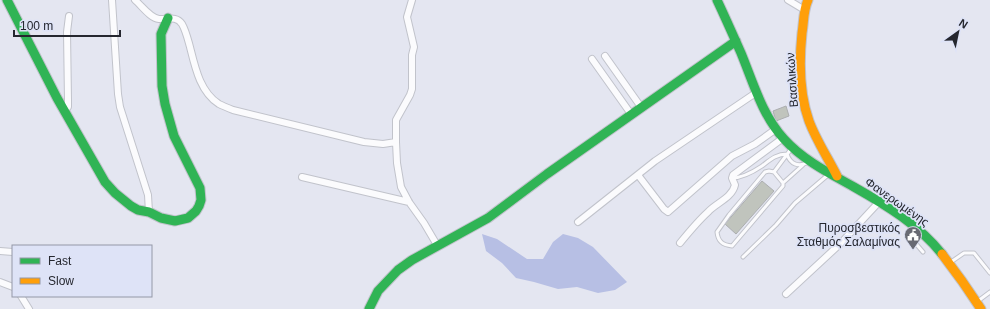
<svg xmlns="http://www.w3.org/2000/svg" width="990" height="309" font-family="Arial,sans-serif">
<style>
.forest{fill:#b7bfe4}
.building{fill:#c0c4bd;stroke:#acaeb0}
.lines{fill:none;stroke-linecap:round;stroke-linejoin:round}
.lane-casing{stroke:#c1c3cb;stroke-width:5}
.street-casing{stroke:#c1c3cb;stroke-width:8}
.fast-casing{stroke:#c1c3cb;stroke-width:11}
.slow-casing{stroke:#c1c3cb;stroke-width:11}
.lane{stroke:#fbfbfd;stroke-width:3}
.street{stroke:#fbfbfd;stroke-width:6}
.fast{stroke:#30b455;stroke-width:9}
.slow{stroke:#ff9f0a;stroke-width:9}
.labels{text-anchor:middle;dominant-baseline:central;stroke-width:3.5;stroke-linejoin:round;paint-order:stroke}
.street-label{font-size:12px;fill:#25272f;stroke:#dee3f7}
.poi-label{font-size:12px;fill:#25272f;stroke:#dee3f7;text-anchor:end}
</style>
<rect width="100%" height="100%" fill="#e4e6f1"/>
<path class="forest" d="M482 234 497 239 527 259H543L553 242 563 234 578 238 593 247 627 282 615 290 598 293 577 287 558 289 534 282 516 278 502 263 486 251Z"/>
<path class="building" d="M786 106 789 116 776 121 773 111Z
M762 181 774 191 736 234 725 224Z"/>
<g class="lines">
<g class="lane-casing">
<path id="lane" d="M774 172 769 171 765 172 729 215 717 232C718 241 722 245 732 246L783 186V183L774 172 791 149
M732 178C742 178 753 172 762 166 770 160 776 154 787 154 790 164 799 168 808 162
M783 183 803 165
M912 226 911 238 923 252
M743 257 776 225 795 203 829 174
M951 262 964 253H974L990 273
M978 301 990 292"/>
</g>
<g class="street-casing">
<path id="street" d="M112 0 118 94 120 107 148 195 149 212
M135 0C142 6 150 18 159 19 167 20 176 15 182 24 186 31 188 40 190 47 195 67 200 92 219 104 223 106 228 108 233 110L364 142 383 144 396 142 397 163 401 187 409 202 424 223 437 245
M788 0 803 9
M605 56 641 107
M592 59 631 114
M64 109 68 107V101L67 32 69 16
M396 142V120L410 95 412 89V55L414 47 407 17 412 0
M638 175 664 209 668 212 732 156 755 144 776 129
M302 177 409 202
M578 222 655 161 757 92
M680 243C689 232 698 221 708 212 716 203 732 198 735 185L732 178 733 175 783 138
M0 251 13 252
M0 282 13 287
M786 294 840 244 879 202
M21 296 29 309"/>
</g>
<g class="fast-casing">
<path id="fast" d="M7 0 57 98 105 182 115 193 131 206 138 210 149 212 161 218 175 221 188 218 196 211 199 206 201 200 200 188 174 136 165 104 162 86 161 34 168 18
M717 0C725 17 733 35 741 53 753 82 762 115 784 139 803 160 829 173 854 187 886 205 919 225 942 254
M369 309 378 291 398 270 412 260 488 218 547 174 736 41"/>
</g>
<g class="slow-casing">
<path id="slow" d="M808 0C803 11 804 22 802 33 799 62 799 93 809 121 816 140 828 158 837 176
M942 254 962 281 981 309"/>
</g>
<use href="#lane" class="lane"/>
<use href="#street" class="street"/>
<use href="#fast" class="fast"/>
<use href="#slow" class="slow"/>
</g>
<defs>
<g id="civic-pin" transform="scale(0.9)"><path d="M0 17L-7.5 6A9.5 9.5 0 1 1 7.5 6Z" fill="#686a73" stroke="#dee3f7"/><path d="M-.6-6.5H3V-4.5H.6V-3L4-1V1h2V6H-6V1h2V-1L-.6-3ZM-1.2 2.5V6h2.4V2.5Z" fill="#fff"/></g>
</defs>
<g fill-rule="evenodd">
<use href="#civic-pin" x="913" y="235"/>
</g>
<g class="labels">
<g class="street-label">
<text transform="translate(792 80) rotate(-94)">Βασιλικών</text>
<text transform="translate(897 202) rotate(35)">Φανερωμένης</text>
</g>
<g class="poi-label">
<text x="900" y="228">Πυροσβεστικός<tspan x="900" dy="14">Σταθμός Σαλαμίνας</tspan></text>
</g>
</g>
<rect x="12" y="245" width="140" height="52" fill="#dee3f7" stroke="#9498a7"/>
<rect x="20" y="258" width="20" height="6" fill="#30b455" stroke="#9498a7"/>
<text x="48" y="265" font-size="12" fill="#25272f">Fast</text>
<rect x="20" y="278" width="20" height="6" fill="#ff9f0a" stroke="#9498a7"/>
<text x="48" y="285" font-size="12" fill="#25272f">Slow</text>
<g transform="translate(958 32) rotate(33)" stroke="#dee3f7" stroke-width="3" paint-order="stroke">
<path d="M0-3L7 15L0 10L-7 15Z" fill="#25272f"/>
<text y="-6" font-size="11" font-weight="bold" text-anchor="middle" fill="#25272f">N</text>
</g>
<path d="M14 30v6h106v-6" fill="none" stroke="#25272f" stroke-width="2"/>
<text x="20" y="30" font-size="12" fill="#25272f" stroke="#dee3f7" stroke-width="3" paint-order="stroke">100 m</text>
</svg>
